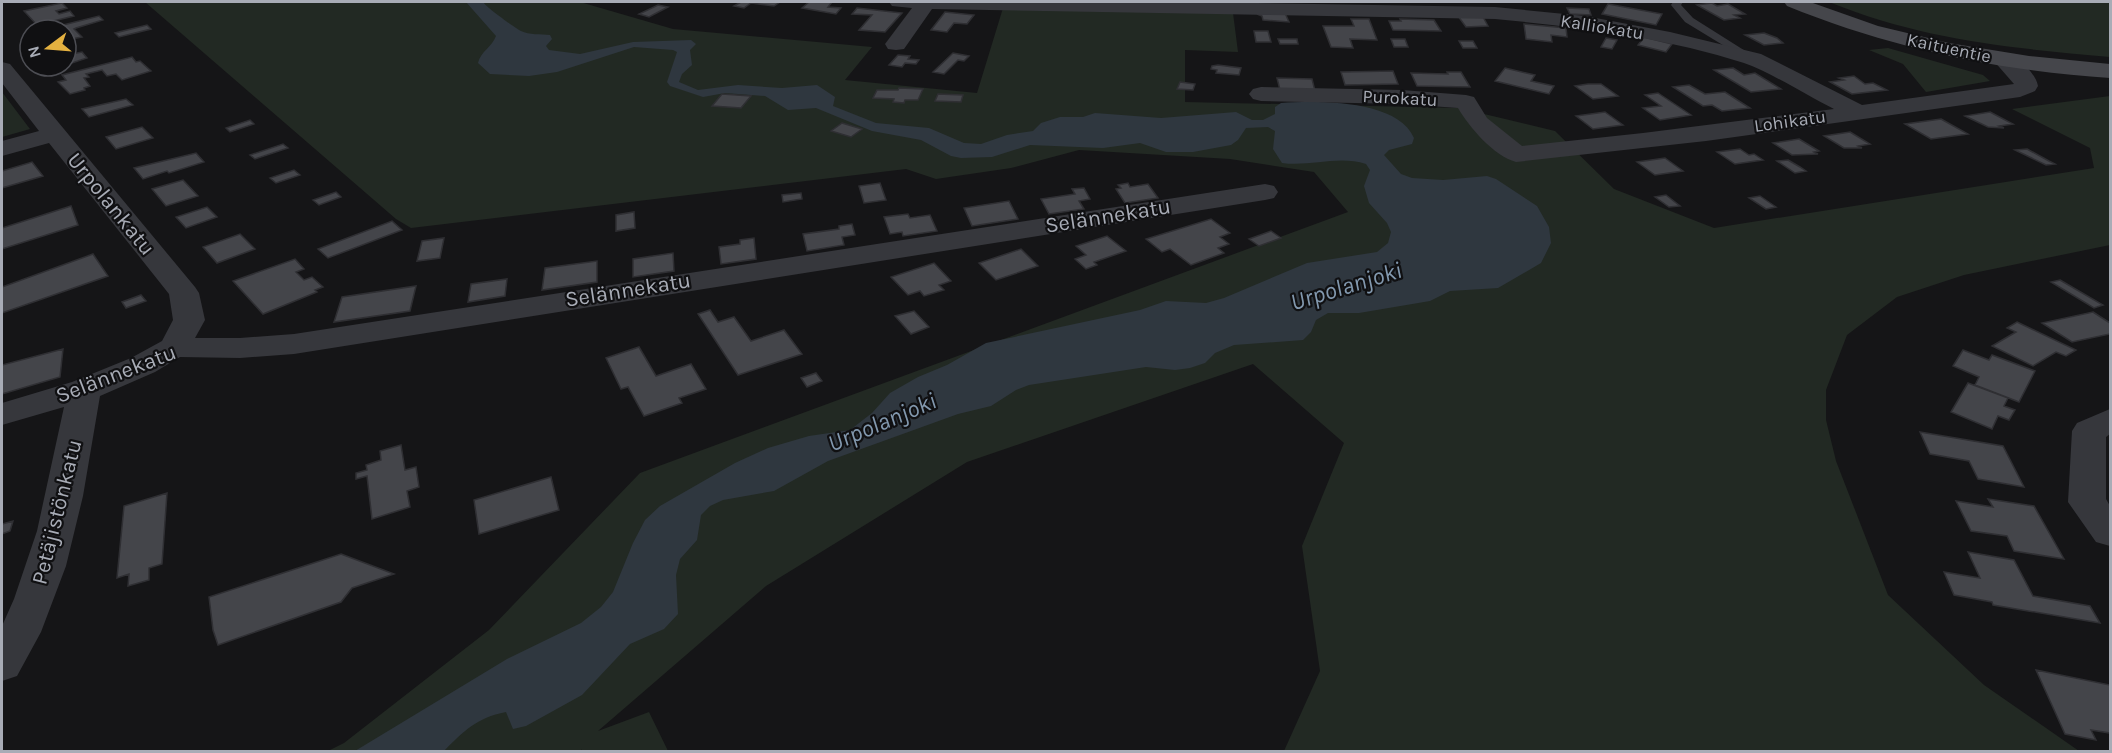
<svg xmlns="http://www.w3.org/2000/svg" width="2112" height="753" font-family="Karla,sans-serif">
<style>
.green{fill:#222923}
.water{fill:#2f373f}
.building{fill:#44454a;stroke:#2f2f33;stroke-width:1.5}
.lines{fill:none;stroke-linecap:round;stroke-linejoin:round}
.lane{fill:#36373c;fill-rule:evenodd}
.street{fill:#36373c;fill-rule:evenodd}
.secondary{fill:#45464b;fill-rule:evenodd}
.labels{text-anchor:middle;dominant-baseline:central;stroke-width:4.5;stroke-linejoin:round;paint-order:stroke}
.far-street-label{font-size:18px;fill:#a8acb6;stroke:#101012}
.street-label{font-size:22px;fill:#a8acb6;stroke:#101012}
.water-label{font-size:24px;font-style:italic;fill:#8298ae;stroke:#101012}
</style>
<rect width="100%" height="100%" fill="#151517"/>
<path class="green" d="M145 2H580L673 29 872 47 845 80 977 93 1003 8 1233 13 1238 52 1185 50V102L1459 108 1555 131 1614 189 1714 228 2094 168 2090 148 2012 109 2110 96V245L1964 275 1897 297 1847 335 1826 390V420L1836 461 1888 595 1984 685 2079 751H1284L1320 671 1302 546 1344 443 1253 364 967 462 766 586 598 731 649 712 668 751H581L582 749 579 752 328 751 344 743 489 630 640 473 1348 212 1314 172 1230 159 1079 150 1011 168 936 179 906 169 411 228 396 219Z
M1829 2H2110V57C2010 48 1923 40 1829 2Z
M1888 48 1983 75 1990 81 1926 92 1903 64 1869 50Z
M2 92 30 129 2 137Z"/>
<path class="water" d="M466 2H483C487 8 514 27 521 31 529 35 541 34 550 35L552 39 546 46 549 50 580 54 633 42 691 40 696 44 690 50 692 65 682 74 679 82 698 90 738 85 782 88 817 85 835 97 833 106 876 123 929 128 964 143 981 144 1007 135 1033 131 1041 123 1060 117H1083L1095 113 1161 118 1236 112 1252 120H1263L1275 114V107L1281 103C1317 101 1397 99 1414 138L1412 144 1389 150 1384 155 1401 174 1412 178 1443 180 1487 176 1496 179 1537 206 1549 227 1551 243 1541 263 1498 288 1450 291 1430 301 1359 313H1328L1316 320 1311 332 1303 340 1234 345 1215 353 1205 363 1190 368 1175 370 1146 367 1029 385 1016 390 991 406 958 414 828 461 774 491 723 500 710 506 701 515 697 540 680 559 676 575 678 614 664 629 630 644 582 695 526 726 513 729 506 712C476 718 464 731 444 751H355L507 659 581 623 601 607 613 592 633 543 645 520 660 506 735 463 768 448 809 436 850 430 872 413 890 393 918 377 947 365 986 343 1140 310 1166 301 1206 303 1224 298 1307 263 1377 252 1388 243 1391 232 1387 223 1369 203 1364 186 1370 170 1366 164C1338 155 1310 167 1282 163L1273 149 1275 131 1268 127 1246 128 1238 140 1231 145 1193 152H1166L1140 143 1103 148 1030 145 992 157 961 158 951 156 921 140 872 131 816 108 788 110 765 96 725 93 703 97 670 86 667 82 677 52 673 50 634 47 557 72 529 76 490 74 478 63C481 51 492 47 496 36Z"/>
<path class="building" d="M741 2H780L774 6 751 3 744 8 734 6Z
M809 2H832L828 7 841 8 836 14 802 8Z
M62 3 67 8 56 11 59 14 70 11 74 16 37 25 24 11Z
M1712 3 1717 6 1728 4 1745 14 1734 15 1740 18 1724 20 1697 5Z
M1608 4 1662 14 1656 25 1602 14Z
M658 5 668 7 649 17 639 14Z
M857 8 902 13 885 32 859 30 872 15 852 14Z
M1567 8 1589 9 1591 15 1570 14Z
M945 12 974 15 967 24 954 23 947 32 931 30Z
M1285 13 1289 22 1263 20 1262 16 1257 14Z
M99 16 103 20 76 28 74 29 82 37 66 40V30H43Z
M1458 16 1483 17 1488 26 1466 27Z
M1351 19H1369L1377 40 1350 39 1353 48 1331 47 1323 26H1354Z
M1400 19 1434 20 1441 31 1393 30 1389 21H1401Z
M1524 24 1566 28 1567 37 1551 35 1552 42 1526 39Z
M147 25 151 29 119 37 115 33Z
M1254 31H1268L1271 42H1256Z
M1764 33 1777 38 1783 43 1764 45 1745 35Z
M1644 37 1672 44 1666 52 1638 45Z
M1606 38 1617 40 1612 49 1601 47Z
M1278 39H1297L1298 44H1280Z
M1391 39H1405L1408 47H1394Z
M1459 41H1473L1477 48H1463Z
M82 52 87 58 66 65V55Z
M953 53 969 56 964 61 958 60 944 74 933 72Z
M898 55 910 56 908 59 919 60 916 64 905 63 902 67 889 65Z
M132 57 136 62 140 61 151 71 122 80 116 74 107 76 102 70 86 74 89 77 84 78 90 86 84 88 85 90 70 94 58 82 66 80 62 75Z
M1212 66 1218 65 1241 68 1239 75 1216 73 1217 70 1211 69Z
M1505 68 1535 75 1531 81 1554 86 1549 94 1495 81Z
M1733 68 1744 75 1755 73 1781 89 1751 92 1714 70Z
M1393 71 1398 84 1345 85 1341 72Z
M1447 72H1461L1470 87 1417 86 1411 73 1448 74Z
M1854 76 1865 84 1873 83 1887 90 1852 94 1830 82 1844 80 1839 78Z
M1277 78 1312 79 1315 91 1280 90Z
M1180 82 1195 84 1193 90 1177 89Z
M1588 84H1601L1618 96 1593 99 1575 86Z
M1689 85 1705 94 1725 92 1750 108 1722 111 1712 105 1703 106 1673 87Z
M899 88 923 89 918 100H905L904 103 893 102 894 99 873 98 877 90H898Z
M1658 93 1691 115 1660 120 1643 108 1661 106 1645 95Z
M722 94 751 96 741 108 712 106Z
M938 94 963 95 961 102 935 101Z
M126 99 133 105 89 117 82 109Z
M1605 112 1623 125 1593 129 1576 116Z
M1990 112 2013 124 1999 126 2004 128 1988 127 1965 116Z
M1941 119 1968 134 1931 139 1905 124Z
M250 120 254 124 230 132 226 128Z
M842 123 862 129 851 137 831 131Z
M142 127 153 138 116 149 106 137Z
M1850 132 1870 144 1858 146 1862 148H1844L1824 136Z
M1799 139 1819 151 1814 152 1818 154 1792 155 1773 143Z
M283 144 288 148 255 159 250 155Z
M1740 149 1749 155 1754 154 1763 160 1735 164 1717 152Z
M2027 149 2049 161 2055 164 2046 165 2015 150Z
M196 153 204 162 169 173 167 171 143 179 134 168Z
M1665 158 1683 171 1655 175 1637 162Z
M1788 160 1800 167 1806 171 1795 173 1777 161Z
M32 162 43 176 2 188V171Z
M294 170 300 175 276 183 270 178Z
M183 180 198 196 166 206 152 189Z
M880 183 886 200 864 203 859 186Z
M1128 183 1130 187 1148 184 1158 198 1125 203 1116 189 1121 188 1118 185Z
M1084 188 1090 199 1079 201 1084 209 1049 214 1041 199 1075 194 1072 189Z
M336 192 341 197 319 205 313 200Z
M801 193 802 199 783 202 782 195Z
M1666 195 1680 206 1669 207 1655 197Z
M1760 196 1776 207 1766 209 1749 198Z
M1009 201 1018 219 972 226 964 208Z
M71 206 78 225 2 249V228Z
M207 207 217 217 186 228 176 217Z
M634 212 635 228 616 231V215Z
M908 214 910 218 930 215 937 231 903 236 902 232 890 234 884 217Z
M1211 219 1230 233 1220 237 1229 244 1218 248 1224 253 1191 265 1170 249 1162 252 1146 239Z
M392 221 402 230 328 258 318 249Z
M852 224 855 235 842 237 844 245 807 251 803 234 839 229V226Z
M1271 231 1281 238 1259 246 1249 239Z
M240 234 255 249 217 263 203 247Z
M1107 236 1126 251 1094 262 1097 265 1086 269 1075 259 1086 255 1076 246Z
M444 238 440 258 417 261 422 241Z
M754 238 756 259 721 264 719 247 740 244V240Z
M1021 249 1038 266 996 280 979 263Z
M673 253 674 271 633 277V259Z
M93 254 108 276 2 313V287Z
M295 259 304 269 296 272 304 280 312 277 323 287 315 290 317 292 263 314 233 281Z
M597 261V282L542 290 545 268Z
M934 263 951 281 939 285 944 290 924 296 920 291 908 295 891 277Z
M507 279 505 296 468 302 471 284Z
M2060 280 2103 305 2094 308 2051 282Z
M416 286 410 311 334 322 342 297Z
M141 295 146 301 126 308 122 302Z
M710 310 718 322 734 317 751 341 784 330 802 354 738 375 698 314Z
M914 311 929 327 911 334 895 316Z
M2093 312 2110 323V334L2072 342 2042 323Z
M2017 322 2076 350 2066 356 2056 352 2033 366 1992 346 2016 332 2007 328Z
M639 347 656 376 691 364 706 389 679 398 682 403 644 416 628 387 621 389 606 358Z
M63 349 60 377 2 394V365Z
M1963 350 1989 360 1992 355 2035 371 2019 402 1975 385 1979 377 1953 366Z
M816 373 822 381 807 387 801 378Z
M1968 383 2008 398 2004 406 2015 410 2009 420 1998 416 1992 429 1951 412Z
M1920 432 2003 446 2024 487 1978 479 1969 461 1930 454Z
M401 445 405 470 416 467 419 487 407 491 410 507 372 519 367 476 356 479V473L367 470 366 465 381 460 380 451Z
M551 477 559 510 479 534 474 500Z
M167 493 162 564 149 568V580L128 586 129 574 117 578 124 506Z
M1988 499 2034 506 2064 559 2014 551 2007 536 1971 531 1956 501 1993 507Z
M13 521 10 531 2 534V524Z
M1968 552 2014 560 2033 596 2090 606 2100 623 1993 605 1992 602 1954 595 1944 572 1980 578Z
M341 554 394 574 352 588 341 602 218 645 213 630 209 597Z
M2036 670 2110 685V733L2091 730 2096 740 2065 734Z"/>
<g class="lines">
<path class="lane" d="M1673 2H1683L1681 5 1693 18 1758 59 1753 62 1749 61 1685 22 1671 5Z"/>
<path class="street" d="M889 2H1197L1495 7 1585 16 1670 32 1761 54 1862 105 2014 84 1993 60 1996 55C2012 51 2035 70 2038 86L2035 91 2020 97 1706 141 1516 162C1494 156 1469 127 1458 108L1402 104 1261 101 1253 99 1249 94 1253 89 1261 87 1402 90 1466 95 1474 97 1487 118 1522 146 1643 133 1834 109C1806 95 1772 73 1744 63 1664 37 1578 27 1495 19L932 9 904 49 896 50 888 49 885 44 912 8 892 6Z
M2 62 10 64 195 287 199 293 205 320 195 338H240L294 334 1265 184 1274 186 1278 192 1274 198 1265 200 294 354 240 358 180 357 155 372 100 396 83 496 66 566 41 632 17 676 2 681V626L14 599 37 531 64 407 2 425V403L72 382 131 358 162 341 173 320 169 294 49 143 2 156V141L39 131 2 83Z
M2110 409V434L2106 437V499L2110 506V546L2096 542 2068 502 2072 431 2077 423Z"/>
<path class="secondary" d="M1784 2H1810L1878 26 1949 43 2029 56 2110 64V78C2000 71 1890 48 1787 6Z"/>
</g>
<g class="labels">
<g class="far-street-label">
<text transform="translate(1602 27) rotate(9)">Kalliokatu</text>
<text transform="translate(1949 48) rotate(12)">Kaituentie</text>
<text transform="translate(1400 98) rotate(3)">Purokatu</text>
<text transform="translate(1790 121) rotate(-8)">Lohikatu</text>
</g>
<g class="street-label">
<text transform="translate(111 204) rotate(51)">Urpolankatu</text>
<text transform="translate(1108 216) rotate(-9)">Selännekatu</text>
<text transform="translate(628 290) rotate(-9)">Selännekatu</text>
<text transform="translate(116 374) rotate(-21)">Selännekatu</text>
<text transform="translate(57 512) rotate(-76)">Petäjistönkatu</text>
</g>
<g class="water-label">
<text transform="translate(1346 286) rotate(-17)">Urpolanjoki</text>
<text transform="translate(882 422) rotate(-23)">Urpolanjoki</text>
</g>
</g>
<rect width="2112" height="753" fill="none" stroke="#a8acb6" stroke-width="6"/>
<g transform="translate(48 48) rotate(254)"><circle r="28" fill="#101012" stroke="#4d4e54" stroke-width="1.5"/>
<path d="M0-4.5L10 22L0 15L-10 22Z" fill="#e4b140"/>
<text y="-9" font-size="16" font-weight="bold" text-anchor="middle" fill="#a8acb6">N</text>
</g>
</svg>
